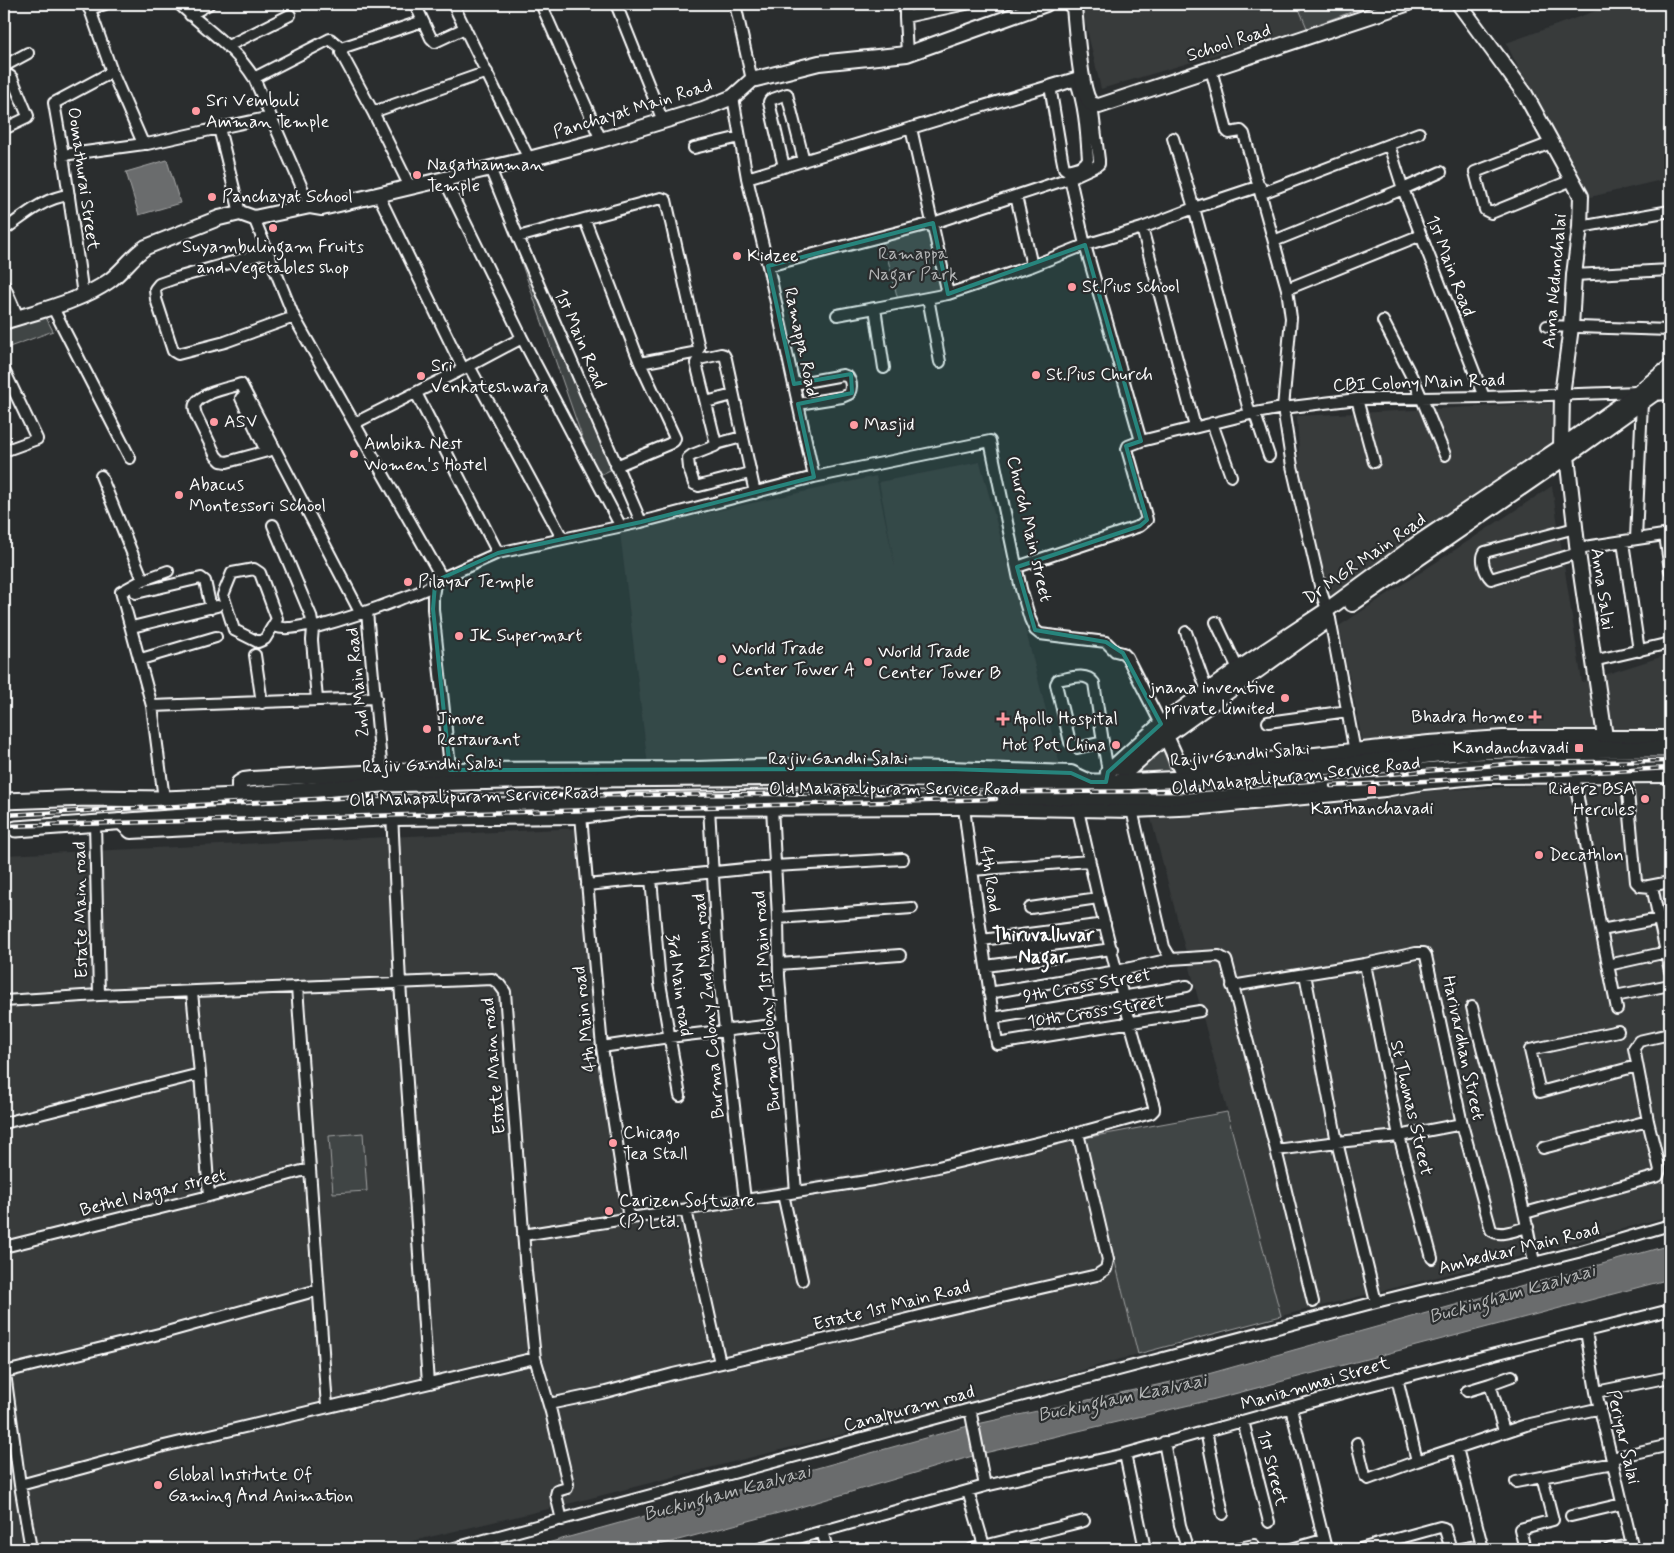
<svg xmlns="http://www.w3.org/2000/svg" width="1674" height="1553" font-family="Mynerve,sans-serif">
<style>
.built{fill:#373a3b}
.green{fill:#414445;stroke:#a0a2a2}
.water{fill:#6a6c6d;stroke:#a6a7a7}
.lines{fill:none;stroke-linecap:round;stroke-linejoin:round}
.primary-tunnel{stroke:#3f4243;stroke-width:15;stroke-dasharray:15 8;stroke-linecap:butt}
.street-casing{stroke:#fff;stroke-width:14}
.secondary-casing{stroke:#fff;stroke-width:18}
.primary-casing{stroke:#fff;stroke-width:19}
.street{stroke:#2a2d2e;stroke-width:10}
.secondary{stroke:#2a2d2e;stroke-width:14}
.primary{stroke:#2a2d2e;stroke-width:15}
.rail-casing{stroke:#fff;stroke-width:4.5}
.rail{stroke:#2a2d2e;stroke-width:2.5;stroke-dasharray:8;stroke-linecap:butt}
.marked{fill:#27847c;fill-opacity:0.2;stroke:#27847c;stroke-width:4;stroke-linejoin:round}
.poi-dot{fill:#ff9aa2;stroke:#2a2d2e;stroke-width:2}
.labels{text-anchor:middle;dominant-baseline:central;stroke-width:4.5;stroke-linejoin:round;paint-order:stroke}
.street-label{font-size:18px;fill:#fff;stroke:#2a2d2e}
.poi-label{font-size:18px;fill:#fff;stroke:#2a2d2e;text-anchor:start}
.park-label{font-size:18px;fill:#b3b4b5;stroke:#2a2d2e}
.neighbourhood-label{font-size:19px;font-weight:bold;fill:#fff;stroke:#2a2d2e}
.water-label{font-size:19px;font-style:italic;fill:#b4b6b6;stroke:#2a2d2e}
</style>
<rect width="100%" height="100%" fill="#2a2d2e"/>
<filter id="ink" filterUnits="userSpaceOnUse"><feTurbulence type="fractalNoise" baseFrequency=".02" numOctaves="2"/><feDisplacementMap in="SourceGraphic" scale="10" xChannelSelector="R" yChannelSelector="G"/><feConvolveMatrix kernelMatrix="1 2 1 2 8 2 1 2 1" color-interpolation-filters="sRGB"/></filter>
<g filter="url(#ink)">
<path class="built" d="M1081 4H1297L1307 28 1101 89Z
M1615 4H1670V178L1582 199 1506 43Z
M1551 403 1552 450 1330 597 1300 472 1297 416Z
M980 462 1022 616 1060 765 933 760 648 766 620 532 876 476 895 567 879 482Z
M1552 486 1582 682 1670 654V731L1607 729 1363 745 1339 626Z
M1670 780V1216L1534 1253 1281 1316 1147 803Z
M581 828 628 1209 1084 1138 1138 1354 993 1396 544 1510 379 1549H4V855Z"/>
<path class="green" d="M1297 4H1373L1307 28Z
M489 170 614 468 596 477Z
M929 228 943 290 898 300 883 240Z
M43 312 53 331 4 349V326Z
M1163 749 1172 775 1135 774Z
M1227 1112 1281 1316 1138 1354 1084 1138Z
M363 1133 367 1191 333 1193 329 1136Z"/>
<path class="water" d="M167 160 180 203 139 215 126 172Z
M1670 1245V1279L1215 1399 976 1455 797 1508 645 1549H526L968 1426 1208 1374Z"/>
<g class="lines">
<path class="primary-tunnel" d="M4 829H16"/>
<g class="street-casing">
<path id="street" d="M88 4 112 72 142 141 147 144 219 128 240 213
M179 4C205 29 234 46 254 78L310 206
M415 4 431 38 435 42 465 28
M453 4 529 159
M541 4 601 140
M616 4 663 121
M735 4 752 80
M905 4V17L966 4
M89 9 105 4
M190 15 209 4
M905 17 907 54
M228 46 290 15
M4 66 28 53
M1211 69 1227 131 1229 133 1241 131 1244 134 1287 289 1291 318 1283 408 1292 466 1322 594 1330 619 1355 752
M4 78 10 76 12 78 28 116 27 118 4 129
M254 78 330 39 342 49
M1073 81 1076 82C1085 107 1086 133 1088 159 1084 167 1076 168 1067 170L1064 168 1062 158 1051 92 1052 88Z
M733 97 747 178 768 266 814 477
M373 112 487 72
M219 128 271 117
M911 128 948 294
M1173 138 1194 208 1250 414
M1551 143 1475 172 1485 210 1491 213 1572 180
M1389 145 1403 189 1484 397
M694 148 740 137
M63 155 144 144
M784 167 769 102 770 100 787 94 804 161
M490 168 518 237 641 522
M747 178 1082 76
M1070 178 1085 245 1141 441
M444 179 522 338 620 525
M410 187 373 112 341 53 344 47 423 21
M1262 193 1419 133
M378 194 463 369
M1016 196 1032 266
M254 218 294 317 442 578
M585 220 640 363 675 438 674 441 669 444 616 466
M1580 227 1670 211
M1142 228 1195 427
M4 230C24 216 43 198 69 195
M518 237 661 198 666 200 699 348 697 352 693 353 640 363
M1274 241 1403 189 1441 172
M268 252 173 279 159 284 155 289 156 299 173 351 178 354 225 342 294 317
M768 266 933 223 1070 178 1096 166 1099 164V160L1092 105
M1574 275 1670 270
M4 285 18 317
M1287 289 1421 235
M83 295 63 155 54 103 112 72
M928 298 940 362
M52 306 130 458
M875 308 948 294 1032 266 1085 245 1142 228 1194 208 1260 186
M837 315 875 308 884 368
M1383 321 1417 387 1445 455
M1547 326 1670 330
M469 366 562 538
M4 370 37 439 4 451
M794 384 843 375 848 377C852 383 852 388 849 394L842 397 798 404
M416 393 498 553
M1652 395 1670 394
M241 398 266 451
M1357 399 1374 462
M706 402 733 395
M1255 414 1269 456
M355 423 469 366 522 338
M1212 423 1231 476
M742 437 716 444 696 363 699 359 721 354 724 355 726 359 755 493
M716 444 715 446 692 455 688 458 689 468 694 484 699 486 750 473
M275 449 227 462 221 461 216 456 196 415C195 411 193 406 196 403 203 392 229 388 241 384L361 614
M101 476 143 580
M273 525 311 616 313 628 312 640 317 700
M1575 528 1485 552C1480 559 1485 573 1491 579L1578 553
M1665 535 1670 570
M1636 539 1642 402
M1623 542 1639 651
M1578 548 1670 534
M1017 567 1140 526 1147 520 1146 516 1127 449 1128 446 1141 441 1250 414 1283 408 1357 399 1484 397 1639 392
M254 569 260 573 277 619 265 639 258 642 234 630 223 595 232 573Z
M435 584 433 596V609L451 776
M136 593 201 578 205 581 211 608
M367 612 382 773
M1216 622 1238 669
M274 626C287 631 299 626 313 624
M132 627 217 606
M313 628C342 620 370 611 398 600 413 594 430 590 442 578L498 553 641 522 814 477 990 441 1021 589 1030 619 1035 630 1040 634 1048 635 1106 642 1115 651 1123 653 1127 657 1161 724
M1186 632 1207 691
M255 655 262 703
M141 659 216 637
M1593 661 1670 643
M152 706 376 698
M1268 722 1348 711
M1103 742 1077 748 1070 742 1056 684 1058 680C1070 678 1086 672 1094 683L1103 742 1108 772
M1573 769 1601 930 1617 1009
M1626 770 1636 882 1640 886 1651 887 1653 891 1670 971
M164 799 152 706 121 592 143 580 168 571
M963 800 972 870 997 1044 1200 1011
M772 807 778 918 779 976 796 1192
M709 808 719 978 745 1200
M1132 810 1164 947 1171 959 1219 956 1226 960 1227 963 1276 1150 1337 1142 1399 1136 1462 1124
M392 813 400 983 428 1383
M581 816 602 1047 629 1219
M972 870 1089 861
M651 878 660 983 680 1096
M587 885 774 866 903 859
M1649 886 1670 882
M1030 908 1098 898
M778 918 912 908
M1601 930 1670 917
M982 940 1105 924
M779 964 900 955
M1365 964 1399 1136 1432 1258
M1608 965 1667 952
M986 966 1112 949
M1305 974 1337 1142 1376 1302
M1232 986 1365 964 1416 953H1424L1426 956 1462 1124 1491 1230C1500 1238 1517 1229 1528 1227
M297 987 327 1407
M192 992 200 1074 209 1196
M989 993 1117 971 1171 959
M99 995 492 979 499 984 505 992 526 1271 535 1358 551 1412 568 1484 567 1488 557 1491 556 1495 562 1520
M1615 996 1670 985
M4 1001 99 995 95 823
M1472 1007C1492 1092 1519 1176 1534 1263
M993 1018 1187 986
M1618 1031 1530 1050 1540 1092 1637 1066
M602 1047 669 1037 782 1024
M4 1123 200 1074
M1543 1148 1648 1121
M1276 1150 1313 1302
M783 1194 802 1280
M686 1210 720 1363
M1525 1213 1658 1176 1660 1170 1648 1121 1634 1048 1639 1041 1670 1034
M523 1235 873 1180 938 1167 1078 1133 1151 1113 1154 1110V1107L1123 997 1098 898 1078 810
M4 1247 209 1196 309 1169
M1586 1331 1596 1392 1633 1549
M4 1366 20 1485 31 1549
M5 1372 163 1333 318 1290
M1397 1378 1417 1461 1526 1425 1601 1408
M1467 1391 1490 1384
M1596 1392 1670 1377
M549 1404 602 1393 673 1374 836 1337 940 1311 1097 1275 1106 1269 1108 1260 1078 1133
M1291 1408 1326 1549
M970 1409 985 1486
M1243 1421 1269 1522
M1206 1431 1223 1514
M1504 1431 1490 1384 1512 1376
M1164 1442 1180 1525 1186 1544
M1357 1443 1365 1476 1368 1479 1417 1461
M1457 1448 1483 1549
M1125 1454 1145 1549
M1612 1458 1670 1445
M1516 1482 1613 1463
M20 1485 164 1446 535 1358
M968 1491 985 1549
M1571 1516 1622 1504
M822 1531 827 1549
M451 1549 970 1409 1376 1302 1578 1252 1670 1225
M759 1549 985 1486 1125 1454 1367 1386 1670 1310
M972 1549 1084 1521
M1235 1549 1254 1545
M1291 1549 1323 1540
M1360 1549 1440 1527 1444 1528 1445 1530 1451 1549
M1461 1549 1482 1545
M1525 1549 1520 1529 1553 1520 1542 1477
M1610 1549 1632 1545"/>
</g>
<g class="secondary-casing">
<path id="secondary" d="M1070 4 1074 7C1076 27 1080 87 1089 101 1091 105 1094 105 1099 106L1406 4
M1459 4 1525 94 1581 196 1580 227 1574 275 1571 327 1562 395 1561 447 1567 456 1578 553 1605 737 1606 749
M4 322C37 311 80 302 109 281 123 271 132 256 146 247L219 218 240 213 254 218 310 206 322 208 529 159 601 140 703 109 733 97 752 80 819 63 907 54 1046 4
M1352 604 1567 456 1652 395 1670 380
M1166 736 1184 776
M1181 769 1429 743 1503 738H1670
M1120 790V782L1128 770 1166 736 1328 620
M1106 792 1108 772 1161 724 1238 669 1327 610 1418 543 1561 447 1639 392 1670 367
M239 796V783L244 780 252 779 418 770 696 769 797 766 949 769 1071 773 1090 782
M120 821 131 831 392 818 581 816 637 808 964 807 1132 810 1202 807 1385 789 1423 782 1487 776 1670 775"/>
</g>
<g class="primary-casing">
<path id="primary" d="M4 801 88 798 164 799 239 796 383 784 594 779 823 777 1044 782H1120L1185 779 1344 765 1445 753 1507 750 1670 749
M16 829 240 813 391 805 537 804 636 800 768 798 868 795 1150 798 1306 785 1401 773 1469 767 1573 764 1670 765"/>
</g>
<use href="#street" class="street"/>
<use href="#secondary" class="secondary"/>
<use href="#primary" class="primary"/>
<g class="rail-casing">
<path id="rail" d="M1331 786 1670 768
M4 815 355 797 1189 791 1519 763 1670 761
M4 826 996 799"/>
</g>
<use href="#rail" class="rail"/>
</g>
</g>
<path class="marked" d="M933 223 948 294 1085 245 1141 441 1126 446 1147 520 1140 526 1017 567 1035 630 1106 642 1123 653 1161 724 1108 772 1106 782H1091L1071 773 949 769 450 770 433 609 435 584 442 578 498 553 641 522 814 477 798 404 852 393 851 374 794 384 768 266Z"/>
<g class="poi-dot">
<circle cx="196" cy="111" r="5"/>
<circle cx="417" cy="175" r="5"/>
<circle cx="212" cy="197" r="5"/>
<circle cx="273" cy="228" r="5"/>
<circle cx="737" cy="256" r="5"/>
<circle cx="1072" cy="287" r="5"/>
<circle cx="1036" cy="375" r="5"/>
<circle cx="421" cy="376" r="5"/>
<circle cx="214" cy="422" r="5"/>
<circle cx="854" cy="425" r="5"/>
<circle cx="354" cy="454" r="5"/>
<circle cx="179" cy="495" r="5"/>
<circle cx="408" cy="582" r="5"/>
<circle cx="459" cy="636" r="5"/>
<circle cx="722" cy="659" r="5"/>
<circle cx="868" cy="662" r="5"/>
<circle cx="1285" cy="698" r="5"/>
<path d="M1532.5 709.5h5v5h5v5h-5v5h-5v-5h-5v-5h5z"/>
<path d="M1000.5 711.5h5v5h5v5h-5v5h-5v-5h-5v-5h5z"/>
<circle cx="427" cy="729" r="5"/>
<circle cx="1116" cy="745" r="5"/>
<rect x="1574" y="743" width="10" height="10" rx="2.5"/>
<rect x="1367" y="785" width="10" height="10" rx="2.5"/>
<circle cx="1645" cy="799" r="5"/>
<circle cx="1539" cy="855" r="5"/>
<circle cx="613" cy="1143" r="5"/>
<circle cx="609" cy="1211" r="5"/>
<circle cx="158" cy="1485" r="5"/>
</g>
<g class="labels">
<g class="street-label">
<text transform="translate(1229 43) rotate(-18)">School Road</text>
<text transform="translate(633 109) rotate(-17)">Panchayat Main Road</text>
<text transform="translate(83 179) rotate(82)">Oomathurai Street</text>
<text transform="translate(1450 266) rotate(69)">1st Main Road</text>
<text transform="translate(1555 281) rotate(-85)">Anna Nedunchalai</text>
<text transform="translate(580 339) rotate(67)">1st Main Road</text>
<text transform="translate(801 342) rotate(78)">Ramappa Road</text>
<text transform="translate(1419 383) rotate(-2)">CBI Colony Main Road</text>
<text transform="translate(1029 529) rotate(77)">Church Main street</text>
<text transform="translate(1365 559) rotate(-35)">Dr MGR Main Road</text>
<text transform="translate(1602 589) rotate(82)">Anna Salai</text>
<text transform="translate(358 682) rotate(-96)">2nd Main Road</text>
<text transform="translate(1240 755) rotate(-5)">Rajiv Gandhi Salai</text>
<text x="838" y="759">Rajiv Gandhi Salai</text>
<text transform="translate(432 765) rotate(-2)">Rajiv Gandhi Salai</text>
<text transform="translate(1296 776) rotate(-6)">Old Mahapalipuram Service Road</text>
<text x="894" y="789">Old Mahapalipuram Service Road</text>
<text transform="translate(474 797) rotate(-2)">Old Mahapalipuram Service Road</text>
<text transform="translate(990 879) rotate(82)">4th Road</text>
<text transform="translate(81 910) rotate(-91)">Estate Main road</text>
<text transform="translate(679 985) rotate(82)">3rd Main road</text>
<text transform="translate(1087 986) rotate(-10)">9th Cross Street</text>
<text transform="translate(767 1001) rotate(-94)">Burma Colony 1st Main road</text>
<text transform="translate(709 1006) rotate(-95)">Burma Colony 2nd Main road</text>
<text transform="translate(1096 1012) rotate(-9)">10th Cross Street</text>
<text transform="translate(585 1019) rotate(-96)">4th Main road</text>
<text transform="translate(1463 1048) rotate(78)">Harivardhan Street</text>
<text transform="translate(494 1066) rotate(-95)">Estate Main road</text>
<text transform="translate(1411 1108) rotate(77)">St Thomas Street</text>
<text transform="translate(153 1193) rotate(-14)">Bethel Nagar street</text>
<text transform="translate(1519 1249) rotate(-14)">Ambedkar Main Road</text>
<text transform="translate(892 1306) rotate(-14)">Estate 1st Main Road</text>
<text transform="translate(1315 1384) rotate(-16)">Maniammai Street</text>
<text transform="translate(909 1409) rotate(-15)">Canalpuram road</text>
<text transform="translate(1623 1437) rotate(77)">Periyar Salai</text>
<text transform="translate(1272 1468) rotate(76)">1st Street</text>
</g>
<g class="poi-label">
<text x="206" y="101">Sri Vembuli<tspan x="206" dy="21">Amman Temple</tspan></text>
<text x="427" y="165">Nagathamman<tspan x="427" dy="21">Temple</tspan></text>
<text x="222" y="197">Panchayat School</text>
<text x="273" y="247" text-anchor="middle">Suyambulingam Fruits<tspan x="273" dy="21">and Vegetables shop</tspan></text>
<text x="747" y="256">Kidzee</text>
<text x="1082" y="287">St.Pius school</text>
<text x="431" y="366">Sri<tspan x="431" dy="21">Venkateshwara</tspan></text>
<text x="1046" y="375">St.Pius Church</text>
<text x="224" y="422">ASV</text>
<text x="864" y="425">Masjid</text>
<text x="364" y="444">Ambika Nest<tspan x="364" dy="21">Women's Hostel</tspan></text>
<text x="189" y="485">Abacus<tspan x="189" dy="21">Montessori School</tspan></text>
<text x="418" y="582">Pilayar Temple</text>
<text x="469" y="636">JK Supermart</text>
<text x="732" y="649">World Trade<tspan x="732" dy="21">Center Tower A</tspan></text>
<text x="878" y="652">World Trade<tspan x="878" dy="21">Center Tower B</tspan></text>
<text x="1275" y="688" text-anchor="end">jnana inventive<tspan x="1275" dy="21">private limited</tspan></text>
<text x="1524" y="717" text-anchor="end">Bhadra Homeo</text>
<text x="437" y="719">Jinove<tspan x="437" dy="21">Restaurant</tspan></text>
<text x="1014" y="719">Apollo Hospital</text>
<text x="1106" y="745" text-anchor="end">Hot Pot China</text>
<text x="1569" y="748" text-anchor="end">Kandanchavadi</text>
<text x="1635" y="789" text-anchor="end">Riderz BSA<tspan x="1635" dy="21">Hercules</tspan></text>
<text x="1372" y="809" text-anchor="middle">Kanthanchavadi</text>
<text x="1549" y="855">Decathlon</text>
<text x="623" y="1133">Chicago<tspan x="623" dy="21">Tea Stall</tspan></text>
<text x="619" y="1201">Carizen Software<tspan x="619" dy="21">(P) Ltd.</tspan></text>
<text x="168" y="1475">Global Institute Of<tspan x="168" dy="21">Gaming And Animation</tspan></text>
</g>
<g class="park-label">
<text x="913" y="254">Ramappa<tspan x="913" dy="21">Nagar Park</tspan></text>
</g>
<g class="neighbourhood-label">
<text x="1043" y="935">Thiruvalluvar<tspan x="1043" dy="22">Nagar</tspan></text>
</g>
<g class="water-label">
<text transform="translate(1512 1294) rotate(-16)">Buckingham Kaalvaai</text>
<text transform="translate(1122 1398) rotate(-12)">Buckingham Kaalvaai</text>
<text transform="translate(727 1493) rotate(-15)">Buckingham Kaalvaai</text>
</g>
</g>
<rect width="1674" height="1553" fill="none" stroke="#2a2d2e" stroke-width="20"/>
<rect x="10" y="10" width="1654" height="1533" fill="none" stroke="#fff" stroke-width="2" filter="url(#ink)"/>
</svg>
